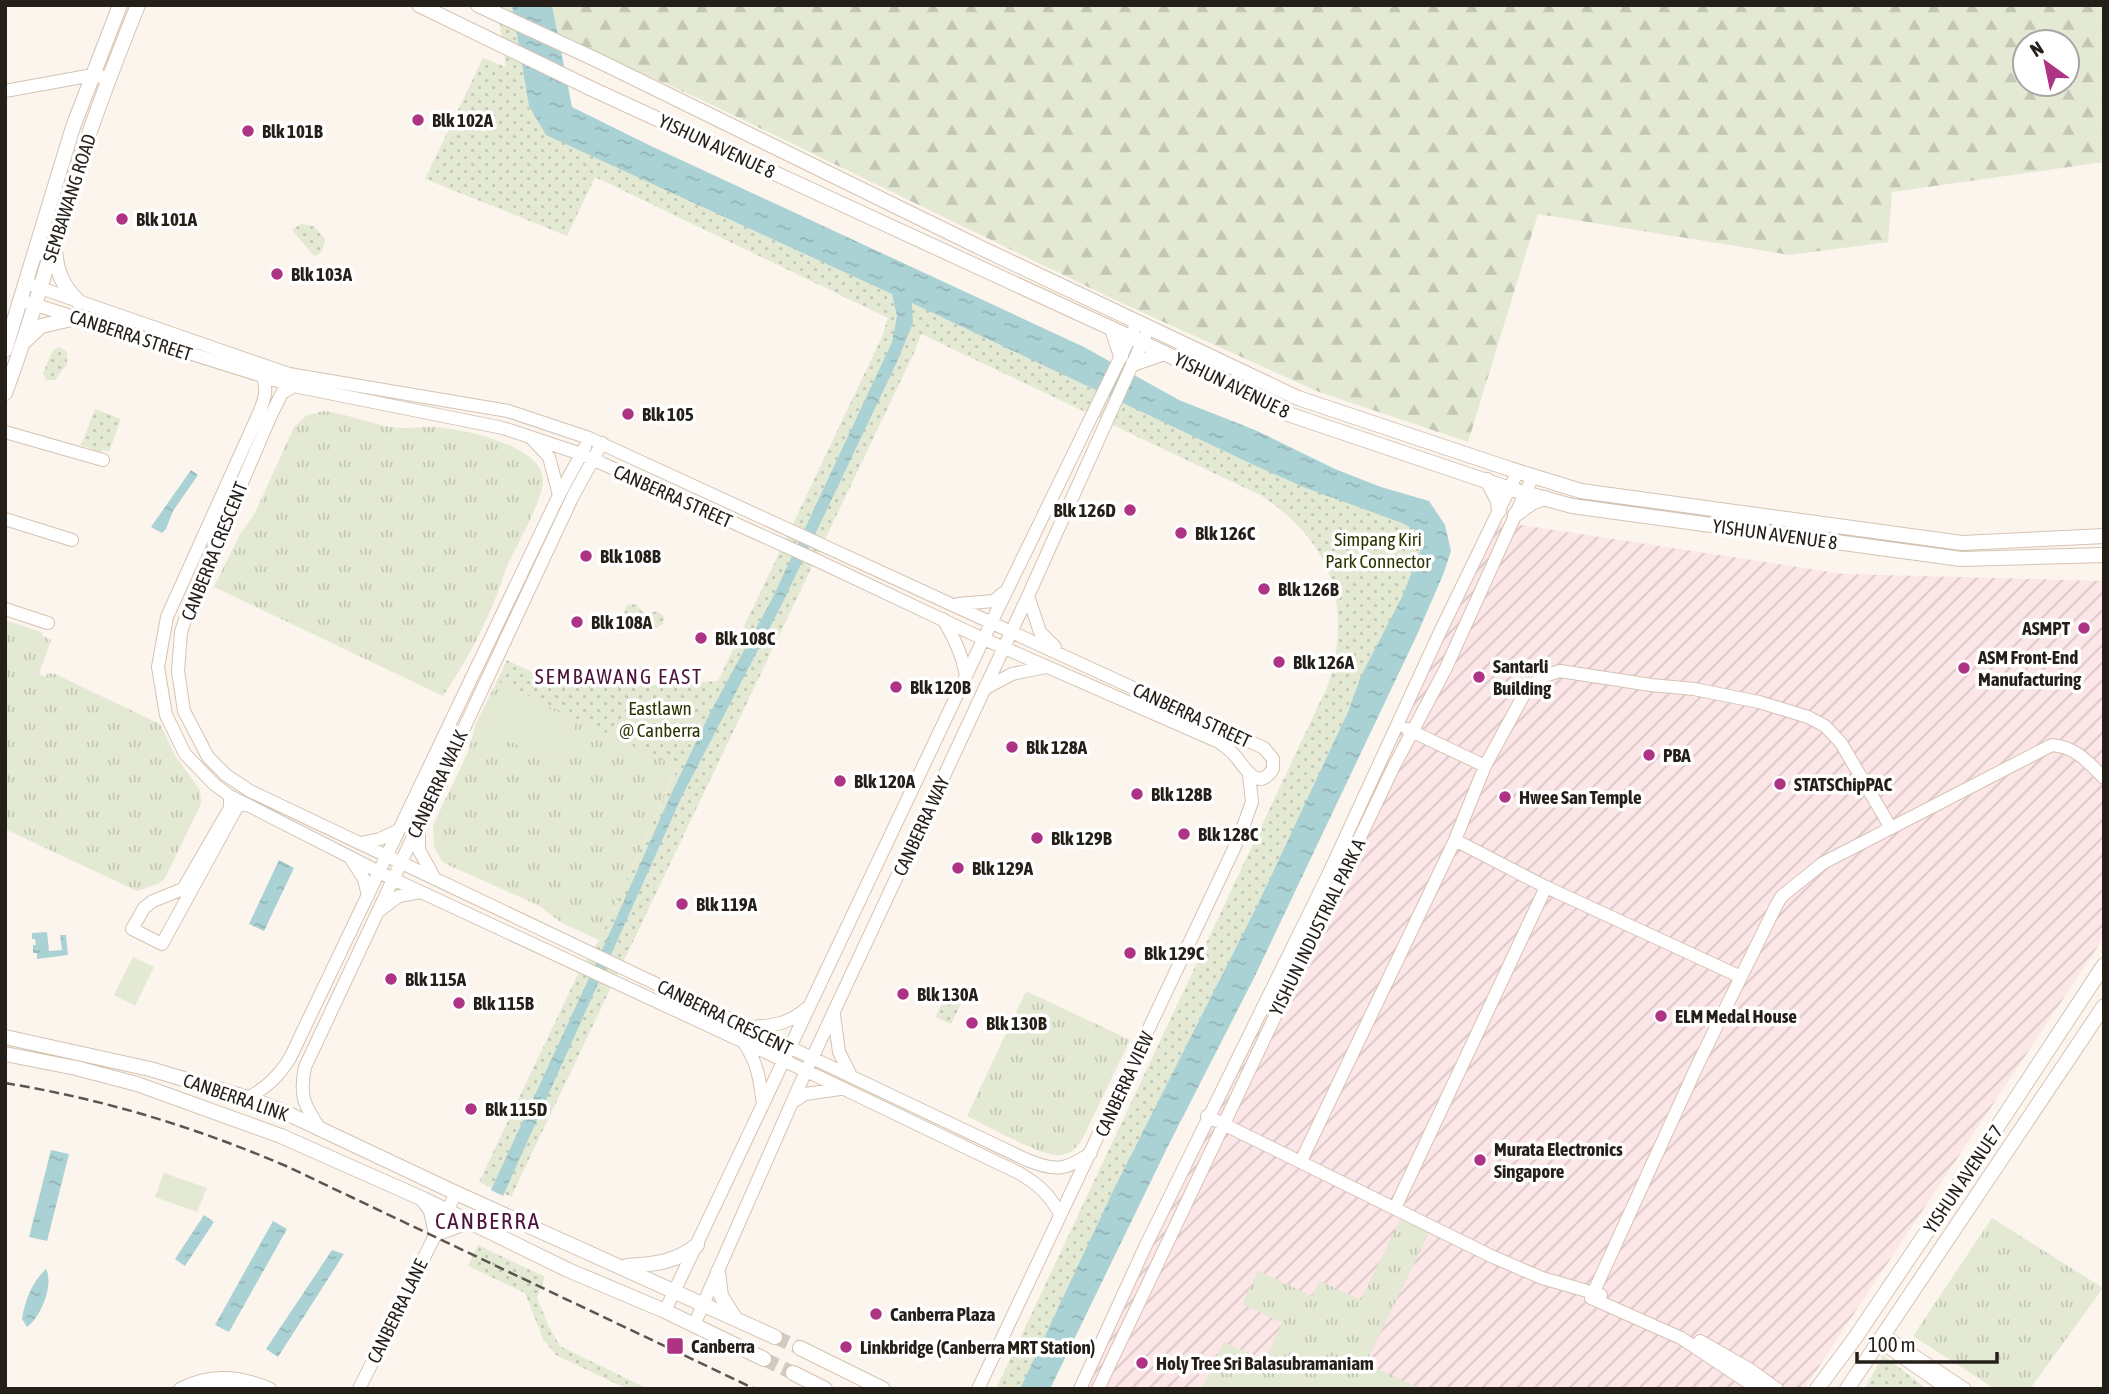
<svg xmlns="http://www.w3.org/2000/svg" width="2109" height="1394" font-family="'Asap Condensed',sans-serif">
<style>
.industrial{fill:url(#industrial-furrows)}
.grass{fill:url(#grass-tufts)}
.forest{fill:url(#forest-firs);fill-rule:evenodd}
.park{fill:url(#park-dots)}
.garden{fill:#e4e9d4}
.water{fill:url(#water-ripples)}
.lines{fill:none;stroke-linecap:round;stroke-linejoin:round}
.major-tunnel{stroke:#d1cac3;stroke-width:14;stroke-dasharray:14 7;stroke-linecap:butt}
.minor-casing{stroke:#d5c3b2;stroke-width:14}
.major-casing{stroke:#d5c3b2;stroke-width:16}
.minor{stroke:#fff;stroke-width:12}
.major{stroke:#fff;stroke-width:14}
.rail{stroke:#5b554e;stroke-width:2.5;stroke-dasharray:10 5;stroke-linecap:butt}
.poi-dot{fill:#ae3385;stroke:#fff;stroke-width:2.5}
.labels{text-anchor:middle;dominant-baseline:central;stroke-width:7;stroke-linejoin:round;paint-order:stroke}
.poi-label{font-size:19px;font-weight:bold;fill:#251f19;stroke:#fff;text-anchor:start}
.street-label{font-size:19px;fill:#251f19;stroke:#fff}
.park-label{font-size:19px;fill:#2e3501;stroke:#fff}
.neighbourhood-label{font-size:21px;letter-spacing:2px;fill:#4e133a;stroke:#fff}
.quarter-label{font-size:23px;letter-spacing:2px;fill:#4e133a;stroke:#fff}
</style>
<defs>
<pattern id="industrial-furrows" width="10" height="10" patternUnits="userSpaceOnUse" patternTransform="scale(1.75)"><rect width="10" height="10" fill="#fce6e7"/><path d="M-1 1l2-2M0 10L10 0M9 11l2-2" fill="none" stroke="#d8c5c6"/></pattern>
<pattern id="grass-tufts" width="24" height="20" patternUnits="userSpaceOnUse" patternTransform="scale(1.75)"><rect width="24" height="20" fill="#e4e9d4"/><path d="M3 7l-1-3M5 7V3M7 7l1-3M15 17l-1-3M17 17v-4M19 17l1-3" fill="none" stroke="#c3c7b5"/></pattern>
<pattern id="forest-firs" width="22" height="20" patternUnits="userSpaceOnUse" patternTransform="scale(1.75)"><rect width="22" height="20" fill="#e4e9d4"/><path d="M5 1l3.5 6h-7zM16 11l3.5 6h-7z" fill="#c3c7b5"/></pattern>
<pattern id="park-dots" width="8" height="8" patternUnits="userSpaceOnUse" patternTransform="scale(1.75)"><rect width="8" height="8" fill="#e4e9d4"/><path d="M2 2h.1M6 6h.1" fill="none" stroke="#c3c7b5" stroke-width="1.8" stroke-linecap="round"/></pattern>
<pattern id="water-ripples" width="26" height="14" patternUnits="userSpaceOnUse" patternTransform="scale(1.75)"><rect width="26" height="14" fill="#aad2d5"/><path d="M2 4q2-2 4 0t4 0M15 11q2-2 4 0t4 0" fill="none" stroke="#92b4b6"/></pattern>
</defs>
<rect width="100%" height="100%" fill="#fcf5ee"/>
<path class="industrial" d="M1488 520 1844 574 2104 581V937L1804 1389H1079Z"/>
<path class="grass" d="M324 411C347 414 368 423 391 427 406 429 420 427 434 427 462 429 540 444 543 479 544 498 518 543 509 562 504 572 502 582 498 592 484 628 465 664 443 696L214 587 240 534 255 513 294 427 307 415Z
M5 620 41 632 43 636 51 640 39 674 46 677 47 673 55 674 160 724 176 757 200 790 201 804 165 878 158 884 137 891 5 829Z
M497 681 678 766 599 940 562 923 538 905 448 865 442 861 434 847 433 825 468 752 476 723Z
M1026 991 1130 1040 1082 1140C1076 1148 1071 1154 1060 1155 1042 1157 986 1125 967 1116Z
M1992 1218 2103 1288 2030 1389H1995L1913 1336Z
M1400 1219 1429 1233 1366 1363 1421 1389H1201L1224 1342 1265 1360 1282 1323 1242 1304 1258 1271 1312 1296 1320 1281 1361 1300Z"/>
<path class="forest" d="M552 5H2104V162L1892 192 1888 242 1790 255 1538 214 1468 442 1319 392 1117 301 700 99 558 36ZM2025 42H2067V84H2025Z"/>
<path class="park" d="M497 5H529L572 129 1418 509 1438 550 1039 1389H996L1328 685C1353 605 1332 541 1260 495L921 334 914 353 511 1197 479 1182 577 976 599 940 678 767 497 681 507 660 534 673 596 670 631 686 718 681 881 339 888 318 595 177 567 236 425 179 483 58 506 67Z
M301 224 314 226 325 239 322 251 315 257 292 230Z
M59 347 67 352V364L55 380H46L43 373 53 350Z
M95 409 121 419 109 452 103 450 99 452 81 445Z
M636 604 645 614 657 611 664 616 663 624 655 629 619 632 618 624 627 605Z
M949 991 964 998 951 1024 935 1017Z
M478 1245 545 1277 537 1298 549 1327 560 1346 648 1389H627L556 1355 543 1339 525 1293 468 1266Z
M1883 1355 1927 1389H1865Z"/>
<path class="garden" d="M502 687 577 721 559 764 482 729Z
M133 957 154 967 135 1006 114 995Z
M164 1173 207 1188 197 1212 155 1197Z"/>
<path class="water" d="M512 5H552L572 107 651 146 1084 347 1179 400 1255 430 1335 469 1381 487 1429 501 1445 525 1451 551 1443 575 1416 637 1253 980 1168 1146 1050 1389H1020L1114 1189 1258 904 1348 712 1361 676 1402 597 1421 549V538L1417 531 1402 523 1306 488 1256 466 912 303 913 323 896 364 782 604 682 796 503 1196 491 1190 607 939 672 792 711 711 772 599 892 342 897 316 892 294 546 135 529 106Z
M191 470 198 475 173 511 166 529 162 533 151 527Z
M279 860 294 868 264 931 249 924Z
M47 932 49 951 62 950 60 935H66L68 955 37 959V953H33V945H36L35 939H32V933Z
M51 1150 69 1154 47 1241 29 1237Z
M204 1215 214 1222 185 1266 175 1259Z
M273 1221 287 1229 229 1332 215 1325Z
M332 1250 344 1254 278 1357 266 1349Z
M46 1269C54 1285 41 1317 27 1327L22 1319C25 1300 32 1282 46 1269Z"/>
<g class="lines">
<path class="major-tunnel" d="M775 1337 800 1348
M764 1359 793 1373"/>
<g class="minor-casing">
<path id="minor" d="M5 91 93 75 108 78
M20 300 294 386 503 428 581 454 814 559 977 636 1219 742C1225 747 1232 751 1236 757 1246 769 1258 792 1273 769V759L1264 748 589 438 508 411 289 374 26 283
M263 377C268 391 264 400 259 413L167 617 158 667 166 715 185 754 214 784 230 796 393 879 817 1076 1019 1173C1038 1184 1049 1194 1060 1214
M294 386 282 393 271 415 191 602 181 632 178 671 184 711 208 757 226 775 250 791 1027 1160C1057 1172 1065 1170 1091 1153
M5 432 103 460
M532 439 549 457 559 495
M5 519 72 540
M1028 596 1040 632 1055 647
M958 604 994 601 1003 593
M5 609 48 623
M943 619C954 638 962 654 966 675
M984 689 1012 674 1046 667
M1407 729 1485 766
M230 796V808L183 889 153 901 144 908 132 929 162 944 237 807 245 804
M419 828V850L435 879
M1455 840 1546 887 1741 977
M361 843 380 839 397 831
M351 859 364 879 368 896
M379 911 399 896 421 892
M834 1015 839 1052 851 1076
M750 1027C773 1026 789 1024 807 1008
M744 1043C758 1063 760 1081 763 1105
M248 1098C267 1087 278 1077 290 1058L559 495 585 447
M793 1102 805 1094 840 1089
M1207 1116 1491 1256 1542 1278 1601 1295
M320 1129C304 1105 299 1096 305 1067L573 496 602 443
M1301 1161 1455 840 1485 766 1527 689 1544 676 1560 671 1651 685 1694 689 1759 702 1808 717 1825 726 1841 743 1891 828
M1395 1208 1546 887
M665 1311 992 621 1138 321
M694 1325 801 1082 1028 596 1146 334
M1883 1335 1965 1389
M1700 1341 1749 1369 1777 1389
M1876 1346 1882 1345 1889 1348 1948 1389
M180 1389C210 1373 239 1375 270 1389
M201 1389 219 1386 242 1389
M359 1389 456 1193
M978 1389 1239 838 1252 802 1249 775
M1080 1389 1145 1247 1328 875 1439 634 1518 471
M1098 1389 1393 768 1446 668 1533 476
M1758 1389 1681 1338 1591 1298 1698 1064 1777 904 1782 896 1823 863 2052 745C2076 747 2088 762 2104 778"/>
</g>
<g class="major-casing">
<path id="major" d="M419 5 590 88 1154 348 1288 414 1510 489 1572 506 1961 559 2104 555
M478 5 599 61 977 246 1298 398 1510 469 1581 491 1962 543 2104 536
M55 250C57 273 62 285 79 302
M1112 329 1121 356
M25 341 41 326 76 318
M5 350 73 127 120 5
M1133 364 1165 353
M5 393C27 335 44 275 62 216 84 144 110 74 138 5
M1487 480 1498 501 1499 511
M1515 515 1533 502 1545 498
M5 1037 150 1069 248 1098 280 1110 456 1193 775 1337
M5 1054 76 1068 137 1084 281 1136 423 1199 568 1270 665 1311 764 1359
M423 1200 431 1211 436 1234 468 1222
M627 1266C654 1264 675 1263 697 1245
M718 1272 721 1296 735 1318
M800 1348 883 1389
M793 1373 825 1389
M1817 1389 1855 1338 1984 1147 2104 965
M1847 1389 2104 1006"/>
</g>
<use href="#minor" class="minor"/>
<use href="#major" class="major"/>
<path class="rail" d="M5 1083C103 1099 195 1127 286 1166L755 1389"/>
</g>
<g class="poi-dot">
<circle cx="418" cy="120" r="7"/>
<circle cx="248" cy="131" r="7"/>
<circle cx="122" cy="219" r="7"/>
<circle cx="277" cy="274" r="7"/>
<circle cx="628" cy="414" r="7"/>
<circle cx="1130" cy="510" r="7"/>
<circle cx="1181" cy="533" r="7"/>
<circle cx="586" cy="556" r="7"/>
<circle cx="1264" cy="589" r="7"/>
<circle cx="577" cy="622" r="7"/>
<circle cx="2084" cy="628" r="7"/>
<circle cx="701" cy="638" r="7"/>
<circle cx="1279" cy="662" r="7"/>
<circle cx="1964" cy="668" r="7"/>
<circle cx="1479" cy="677" r="7"/>
<circle cx="896" cy="687" r="7"/>
<circle cx="1012" cy="747" r="7"/>
<circle cx="1649" cy="755" r="7"/>
<circle cx="840" cy="781" r="7"/>
<circle cx="1780" cy="784" r="7"/>
<circle cx="1137" cy="794" r="7"/>
<circle cx="1505" cy="797" r="7"/>
<circle cx="1184" cy="834" r="7"/>
<circle cx="1037" cy="838" r="7"/>
<circle cx="958" cy="868" r="7"/>
<circle cx="682" cy="904" r="7"/>
<circle cx="1130" cy="953" r="7"/>
<circle cx="391" cy="979" r="7"/>
<circle cx="903" cy="994" r="7"/>
<circle cx="459" cy="1003" r="7"/>
<circle cx="1661" cy="1016" r="7"/>
<circle cx="972" cy="1023" r="7"/>
<circle cx="471" cy="1109" r="7"/>
<circle cx="1480" cy="1160" r="7"/>
<circle cx="876" cy="1314" r="7"/>
<rect x="666" y="1337" width="18" height="18" rx="3.5"/>
<circle cx="846" cy="1347" r="7"/>
<circle cx="1142" cy="1363" r="7"/>
</g>
<g class="labels">
<g class="poi-label">
<text x="432" y="120">Blk 102A</text>
<text x="262" y="131">Blk 101B</text>
<text x="136" y="219">Blk 101A</text>
<text x="291" y="274">Blk 103A</text>
<text x="642" y="414">Blk 105</text>
<text x="1116" y="510" text-anchor="end">Blk 126D</text>
<text x="1195" y="533">Blk 126C</text>
<text x="600" y="556">Blk 108B</text>
<text x="1278" y="589">Blk 126B</text>
<text x="591" y="622">Blk 108A</text>
<text x="2070" y="628" text-anchor="end">ASMPT</text>
<text x="715" y="638">Blk 108C</text>
<text x="1978" y="657">ASM Front-End<tspan x="1978" dy="22">Manufacturing</tspan></text>
<text x="1293" y="662">Blk 126A</text>
<text x="1493" y="666">Santarli<tspan x="1493" dy="22">Building</tspan></text>
<text x="910" y="687">Blk 120B</text>
<text x="1026" y="747">Blk 128A</text>
<text x="1663" y="755">PBA</text>
<text x="854" y="781">Blk 120A</text>
<text x="1794" y="784">STATSChipPAC</text>
<text x="1151" y="794">Blk 128B</text>
<text x="1519" y="797">Hwee San Temple</text>
<text x="1198" y="834">Blk 128C</text>
<text x="1051" y="838">Blk 129B</text>
<text x="972" y="868">Blk 129A</text>
<text x="696" y="904">Blk 119A</text>
<text x="1144" y="953">Blk 129C</text>
<text x="405" y="979">Blk 115A</text>
<text x="917" y="994">Blk 130A</text>
<text x="473" y="1003">Blk 115B</text>
<text x="1675" y="1016">ELM Medal House</text>
<text x="986" y="1023">Blk 130B</text>
<text x="485" y="1109">Blk 115D</text>
<text x="1494" y="1149">Murata Electronics<tspan x="1494" dy="22">Singapore</tspan></text>
<text x="890" y="1314">Canberra Plaza</text>
<text x="691" y="1346">Canberra</text>
<text x="860" y="1347">Linkbridge (Canberra MRT Station)</text>
<text x="1156" y="1363">Holy Tree Sri Balasubramaniam</text>
</g>
<g class="street-label">
<text transform="translate(717 146) rotate(25)">YISHUN AVENUE 8</text>
<text transform="translate(69 198) rotate(-72)">SEMBAWANG ROAD</text>
<text transform="translate(131 335) rotate(18)">CANBERRA STREET</text>
<text transform="translate(1232 385) rotate(26)">YISHUN AVENUE 8</text>
<text transform="translate(673 496) rotate(24)">CANBERRA STREET</text>
<text transform="translate(1775 534) rotate(8)">YISHUN AVENUE 8</text>
<text transform="translate(214 551) rotate(-68)">CANBERRA CRESCENT</text>
<text transform="translate(1192 715) rotate(25)">CANBERRA STREET</text>
<text transform="translate(437 784) rotate(-65)">CANBERRA WALK</text>
<text transform="translate(921 826) rotate(-65)">CANBERRA WAY</text>
<text transform="translate(1317 927) rotate(-64)">YISHUN INDUSTRIAL PARK A</text>
<text transform="translate(725 1017) rotate(26)">CANBERRA CRESCENT</text>
<text transform="translate(1124 1084) rotate(-65)">CANBERRA VIEW</text>
<text transform="translate(236 1097) rotate(19)">CANBERRA LINK</text>
<text transform="translate(1963 1179) rotate(-56)">YISHUN AVENUE 7</text>
<text transform="translate(397 1311) rotate(-64)">CANBERRA LANE</text>
</g>
<g class="park-label">
<text x="1378" y="539">Simpang Kiri<tspan x="1378" dy="22">Park Connector</tspan></text>
<text x="660" y="708">Eastlawn<tspan x="660" dy="22">@ Canberra</tspan></text>
</g>
<g class="neighbourhood-label">
<text x="619" y="676">SEMBAWANG EAST</text>
</g>
<g class="quarter-label">
<text x="488" y="1221">CANBERRA</text>
</g>
</g>
<rect width="2109" height="1394" fill="none" stroke="#251f19" stroke-width="14"/>
<g transform="translate(2046 63) rotate(327)"><circle r="33" fill="#ffffff" stroke="#a8a5a3" stroke-width="2"/>
<path d="M0-5L12 26L0 18L-12 26Z" fill="#ae3385"/>
<text y="-10" font-size="19" font-weight="bold" text-anchor="middle" fill="#251f19">N</text>
</g>
<path d="M1857 1352v10h140v-10" fill="none" stroke="#251f19" stroke-width="3.5"/>
<text x="1868" y="1352" font-size="21" fill="#251f19" stroke="#ffffff" stroke-width="5" paint-order="stroke">100 m</text>
</svg>
